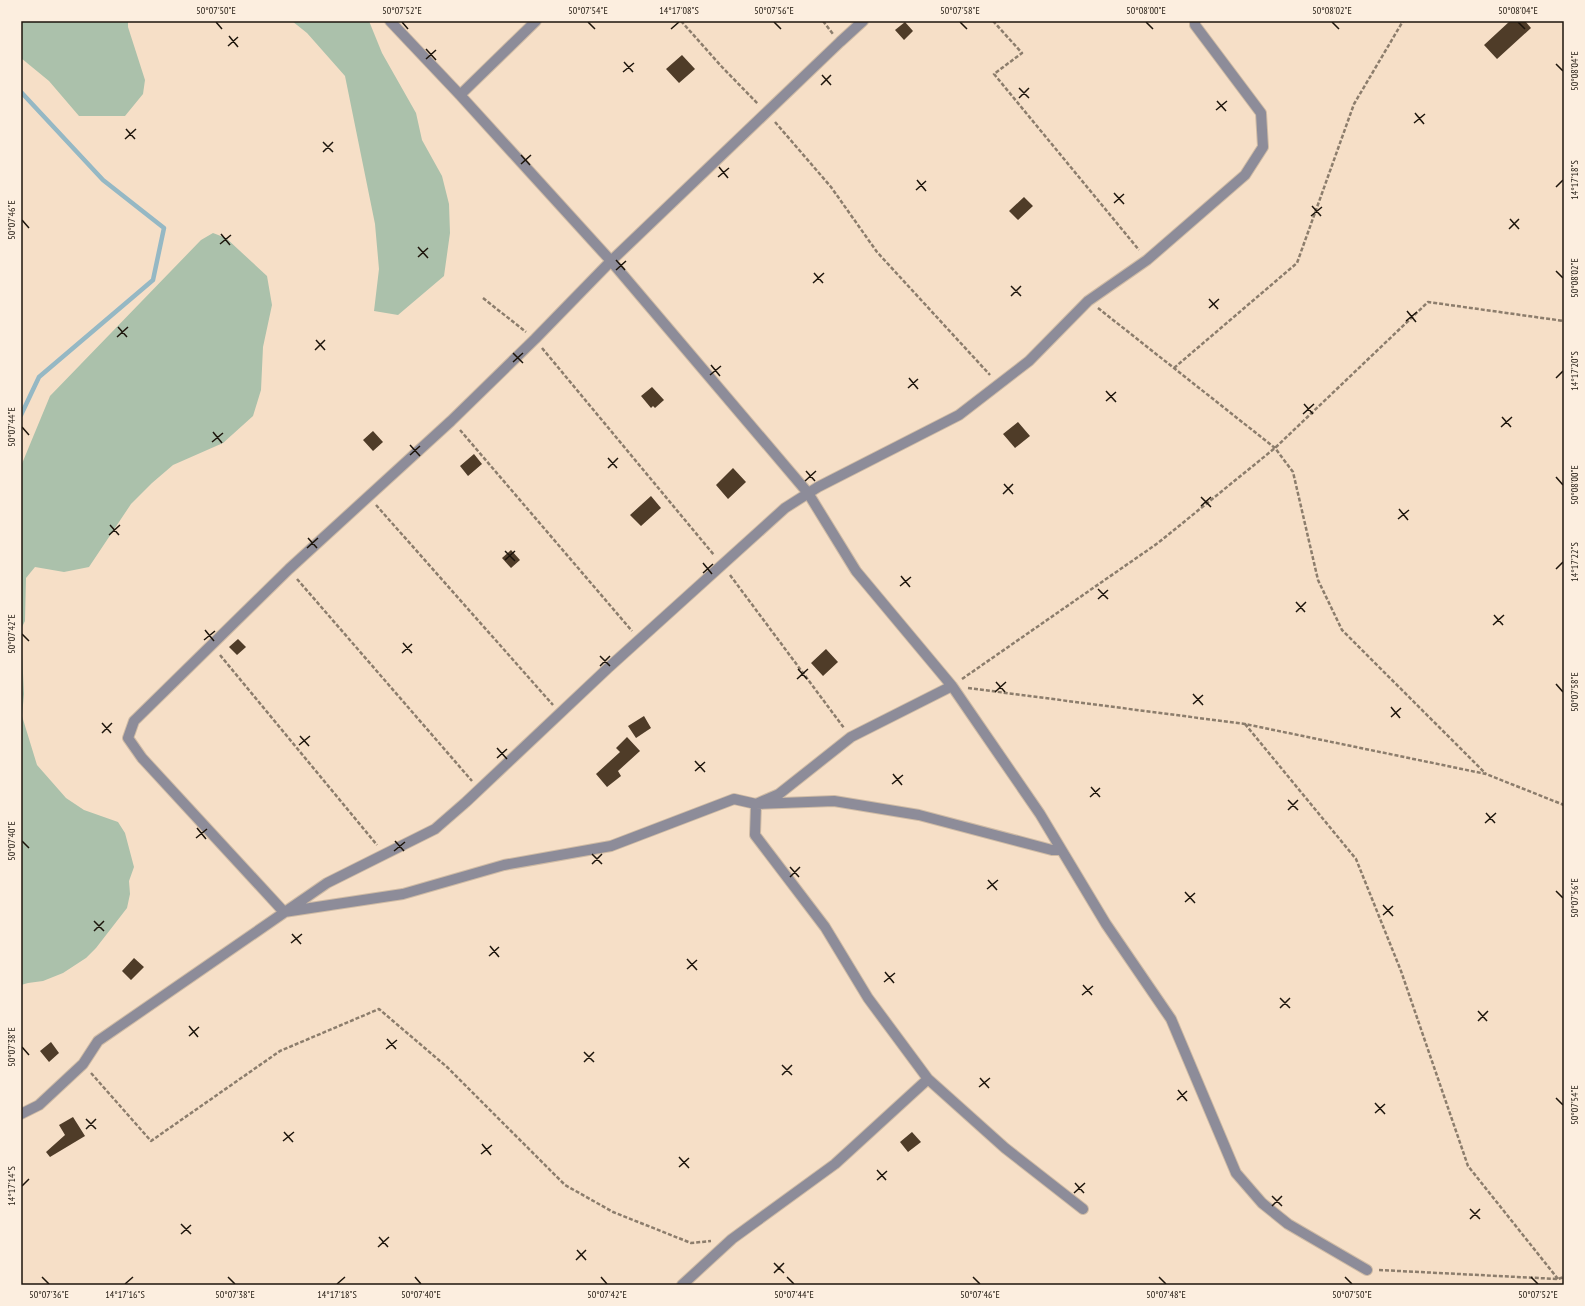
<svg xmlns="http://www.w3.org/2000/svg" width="1585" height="1306" font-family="'PT Sans Narrow',sans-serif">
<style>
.green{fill:#abc1ab}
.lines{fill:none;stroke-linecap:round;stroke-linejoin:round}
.stream{stroke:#95b8c4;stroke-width:4.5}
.building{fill:#4f3c28}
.minor-casing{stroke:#cfbba5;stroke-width:12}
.path{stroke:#8c7d6c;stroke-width:2.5;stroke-dasharray:4 2;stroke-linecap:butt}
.minor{stroke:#8d8c99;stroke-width:10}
.ticks{fill:none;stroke:#1d150c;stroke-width:1.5}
.neatline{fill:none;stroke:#1d150c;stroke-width:1.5}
.ticks-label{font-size:10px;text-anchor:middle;fill:#1d150c}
</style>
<rect width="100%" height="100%" fill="#f6dfc7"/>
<path class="green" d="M21 21H128V27L145 80 143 94 125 116H79L49 81 21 58Z
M292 21H369L382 53 416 113 422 140 442 176 449 204 450 233 444 276 398 315 374 311 379 269 375 224 345 76 307 33Z
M213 233 226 238 267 276 272 305 263 347 261 390 253 416 223 443 173 465 152 483 131 504 89 567 64 572 35 567 26 578 25 621 21 629V466L50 396 201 240Z
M21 653H22L24 694 22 716 37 765 66 798 84 810 118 822 125 833 134 867 129 881 130 894 127 908 96 948 86 958 63 973 43 981 28 983 21 985Z"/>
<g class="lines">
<path class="stream" d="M21 92 103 180 164 228 153 280 39 377 21 415"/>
</g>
<path class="building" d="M1510 21H1525L1531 28 1497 59 1484 45Z
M905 22 913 31 904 40 895 30Z
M682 55 695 69 679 83 666 69Z
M1024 197 1033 206 1018 220 1009 211Z
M652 387 664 400 655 408 653 406 651 408 641 396Z
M1018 422 1030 436 1015 448 1003 434Z
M373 431 383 442 373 451 363 440Z
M474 454 482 464 468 476 460 466Z
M733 468 746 482 728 499 716 485Z
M651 496 661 508 641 526 630 515Z
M511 550 520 560 511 568 502 558Z
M238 639 246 647 237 655 229 647Z
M826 649 838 662 823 676 811 663Z
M644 716 651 728 636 738 628 726Z
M627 737 640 751 618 771 621 776 607 787 596 774 620 752 616 748Z
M134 958 144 967 131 980 122 971Z
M51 1042 59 1053 49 1062 40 1051Z
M73 1117 85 1136 50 1157 46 1152 65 1135 59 1125Z
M912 1132 921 1142 908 1152 900 1142Z"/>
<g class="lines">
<g class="minor-casing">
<path id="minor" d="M390 21 460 95 611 261 808 493 856 571 952 686 1040 814 1106 924 1171 1019 1236 1173 1262 1203 1288 1224 1367 1270
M863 21 840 42 611 261 535 339 451 421 289 569 134 721 128 738 142 758 284 912 403 894 504 865 611 846 734 799 756 804 779 794 851 737 952 686
M460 95 536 21
M1061 850H1052L919 815 834 801 756 804 755 835 825 927 868 998 928 1079 1005 1148 1083 1209
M21 1114 39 1105 83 1064 98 1041 327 883 435 829 466 802 608 668 785 508 818 487 959 415 1029 361 1088 301 1147 260 1245 175 1263 147 1261 113 1195 25V21
M682 1285 732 1239 835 1164 928 1079"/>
</g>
<path class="path" d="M681 21 722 67 758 104
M823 21 833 34
M993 21 1022 53 994 74 1139 250
M775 122 831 187 877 252 990 375
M483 298 526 332
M1098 308 1275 448 1293 472 1318 580 1342 630 1486 774
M542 348 714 555
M1174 368 1297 263 1354 104 1403 21
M460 430 632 631
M376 505 553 705
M730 575 844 728
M297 579 472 781
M220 655 377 845
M962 679 1158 543 1275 448 1428 302 1564 321
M968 688 1245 724 1486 774 1564 805
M1245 724 1356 859 1401 971 1468 1166 1558 1279
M91 1073 151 1141 280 1051 379 1009 447 1067 565 1185 613 1212 691 1243 711 1241
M1379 1270 1558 1279 1564 1277"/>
<use href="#minor" class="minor"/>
</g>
<path class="ticks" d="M216 22 222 29M402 22 408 29M588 22 595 29M774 22 781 29M960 22 967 29M1146 22 1153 29M1332 22 1339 29M1518 22 1525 29M671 29 679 22M229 36 238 47M228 46 238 37M426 49 436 60M426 59 436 50M624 62 633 72M1556 64 1563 71M623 72 634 63M822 75 831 85M821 85 831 75M1019 88 1029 98M1019 98 1029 88M1217 101 1226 111M1216 110 1227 101M1415 113 1424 124M1414 123 1425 114M126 129 135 139M125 139 136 129M323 142 333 152M323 152 333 142M521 155 530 165M521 164 531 155M719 167 728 178M718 177 729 168M917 180 926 191M1556 187 1563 180M916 190 926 181M1114 193 1124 204M1114 203 1124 194M1312 206 1321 216M1311 216 1322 207M1510 219 1519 229M22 220 29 228M1509 229 1519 219M221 234 230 245M220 244 231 235M418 247 428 258M418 257 428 248M616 260 625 270M616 270 626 261M1556 271 1563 278M814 273 823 283M813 283 824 273M1011 286 1021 296M1011 296 1021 286M1209 299 1218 309M1209 308 1219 299M1407 311 1416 322M1406 321 1417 312M118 327 127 337M117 337 128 327M316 340 325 350M315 350 325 340M513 353 523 363M513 362 523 353M711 365 720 376M710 375 721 366M909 378 918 389M1556 378 1563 371M908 388 918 379M1106 391 1116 402M1106 401 1116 392M1304 404 1313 414M1303 414 1314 404M1502 417 1511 427M22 427 29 435M1501 427 1512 417M213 432 222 443M212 442 223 433M410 445 420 456M410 455 420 446M608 458 617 468M608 468 618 458M806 471 815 481M1556 477 1563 485M805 481 816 471M1004 484 1013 494M1003 494 1013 484M1201 497 1211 507M1201 506 1211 497M1399 509 1408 520M1398 519 1409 510M110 525 119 535M109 535 120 525M308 538 317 548M307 548 318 538M505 551 515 561M505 560 515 551M703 563 712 574M1556 569 1563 562M703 573 713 564M901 576 910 587M900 586 911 577M1098 589 1108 599M1098 599 1108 590M1296 602 1305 612M1296 612 1306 602M1494 615 1503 625M1493 625 1504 615M205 630 214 641M22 634 29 641M204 640 215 631M403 643 412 653M402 653 412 644M600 656 610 666M600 666 610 656M798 669 807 679M797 679 808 669M996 682 1005 692M1556 684 1563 692M995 692 1006 682M1193 694 1203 705M1193 704 1203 695M1391 707 1400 718M1391 717 1401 708M102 723 111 733M102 733 112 723M300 736 309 746M299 745 310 736M497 748 507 759M497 758 507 749M695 761 705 772M695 771 705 762M893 774 902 785M892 784 903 775M1091 787 1100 797M1090 797 1100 788M1288 800 1298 810M1288 810 1298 800M1486 813 1495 823M1485 823 1496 813M197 828 206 839M196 838 207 829M22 841 29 848M395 841 404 851M394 851 405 842M592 854 602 864M592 864 602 854M790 867 799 877M790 877 800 867M988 880 997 890M987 889 998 880M1556 891 1563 898M1185 892 1195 903M1185 902 1195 893M1383 905 1393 916M1383 915 1393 906M94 921 104 931M94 931 104 921M292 934 301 944M291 943 302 934M490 946 499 957M489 956 499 947M687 959 697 970M687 969 697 960M885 972 894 983M884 982 895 973M1083 985 1092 995M1082 995 1093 986M1280 998 1290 1008M1280 1008 1290 998M1478 1011 1487 1021M1478 1021 1488 1011M189 1026 198 1037M189 1036 199 1027M387 1039 396 1049M22 1047 29 1055M386 1049 397 1040M584 1052 594 1062M584 1062 594 1052M782 1065 792 1075M782 1075 792 1065M980 1078 989 1088M979 1087 990 1078M1178 1090 1187 1101M1556 1098 1563 1105M1177 1100 1187 1091M1375 1103 1385 1114M1375 1113 1385 1104M86 1119 96 1129M86 1129 96 1119M284 1132 293 1142M283 1141 294 1132M482 1144 491 1155M481 1154 492 1145M679 1157 689 1168M679 1167 689 1158M877 1170 886 1180M877 1180 887 1171M1075 1183 1084 1193M22 1186 29 1179M1074 1193 1085 1183M1272 1196 1282 1206M1272 1206 1282 1196M1470 1209 1480 1219M1470 1219 1480 1209M181 1224 191 1234M181 1234 191 1225M379 1237 388 1247M378 1247 389 1237M577 1250 586 1260M576 1260 586 1250M774 1263 784 1273M774 1273 784 1263M42 1277 49 1284M228 1277 235 1284M415 1277 421 1284M601 1277 607 1284M787 1277 794 1284M973 1277 980 1284M1159 1277 1166 1284M1345 1277 1352 1284M1531 1277 1538 1284M125 1284 133 1277M337 1284 345 1277"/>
<rect width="1585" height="1306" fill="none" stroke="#fceedf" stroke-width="44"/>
<rect x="22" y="22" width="1541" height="1262" class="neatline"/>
<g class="ticks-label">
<text x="216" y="14">50°07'50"E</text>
<text x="402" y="14">50°07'52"E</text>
<text x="588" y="14">50°07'54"E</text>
<text x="679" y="14">14°17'08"S</text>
<text x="774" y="14">50°07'56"E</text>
<text x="960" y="14">50°07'58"E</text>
<text x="1146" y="14">50°08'00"E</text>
<text x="1332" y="14">50°08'02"E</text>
<text x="1518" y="14">50°08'04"E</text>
<text transform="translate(1574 71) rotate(-90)" y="4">50°08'04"E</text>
<text transform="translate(1574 180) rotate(-90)" y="4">14°17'18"S</text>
<text transform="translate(11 220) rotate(-90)" y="4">50°07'46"E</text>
<text transform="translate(1574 278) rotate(-90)" y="4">50°08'02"E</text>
<text transform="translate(1574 371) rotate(-90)" y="4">14°17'20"S</text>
<text transform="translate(11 427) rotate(-90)" y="4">50°07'44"E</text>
<text transform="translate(1574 485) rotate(-90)" y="4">50°08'00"E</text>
<text transform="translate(1574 562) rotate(-90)" y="4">14°17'22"S</text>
<text transform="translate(11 634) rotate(-90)" y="4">50°07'42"E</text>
<text transform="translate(1574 692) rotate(-90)" y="4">50°07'58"E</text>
<text transform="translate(11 841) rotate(-90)" y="4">50°07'40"E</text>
<text transform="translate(1574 898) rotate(-90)" y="4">50°07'56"E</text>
<text transform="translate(11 1047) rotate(-90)" y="4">50°07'38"E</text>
<text transform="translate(1574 1105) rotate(-90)" y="4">50°07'54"E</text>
<text transform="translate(11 1186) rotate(-90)" y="4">14°17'14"S</text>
<text x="49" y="1298">50°07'36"E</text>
<text x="125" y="1298">14°17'16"S</text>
<text x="235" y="1298">50°07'38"E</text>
<text x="337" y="1298">14°17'18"S</text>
<text x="421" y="1298">50°07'40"E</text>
<text x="607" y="1298">50°07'42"E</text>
<text x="794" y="1298">50°07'44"E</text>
<text x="980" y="1298">50°07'46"E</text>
<text x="1166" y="1298">50°07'48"E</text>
<text x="1352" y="1298">50°07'50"E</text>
<text x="1538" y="1298">50°07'52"E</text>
</g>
</svg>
